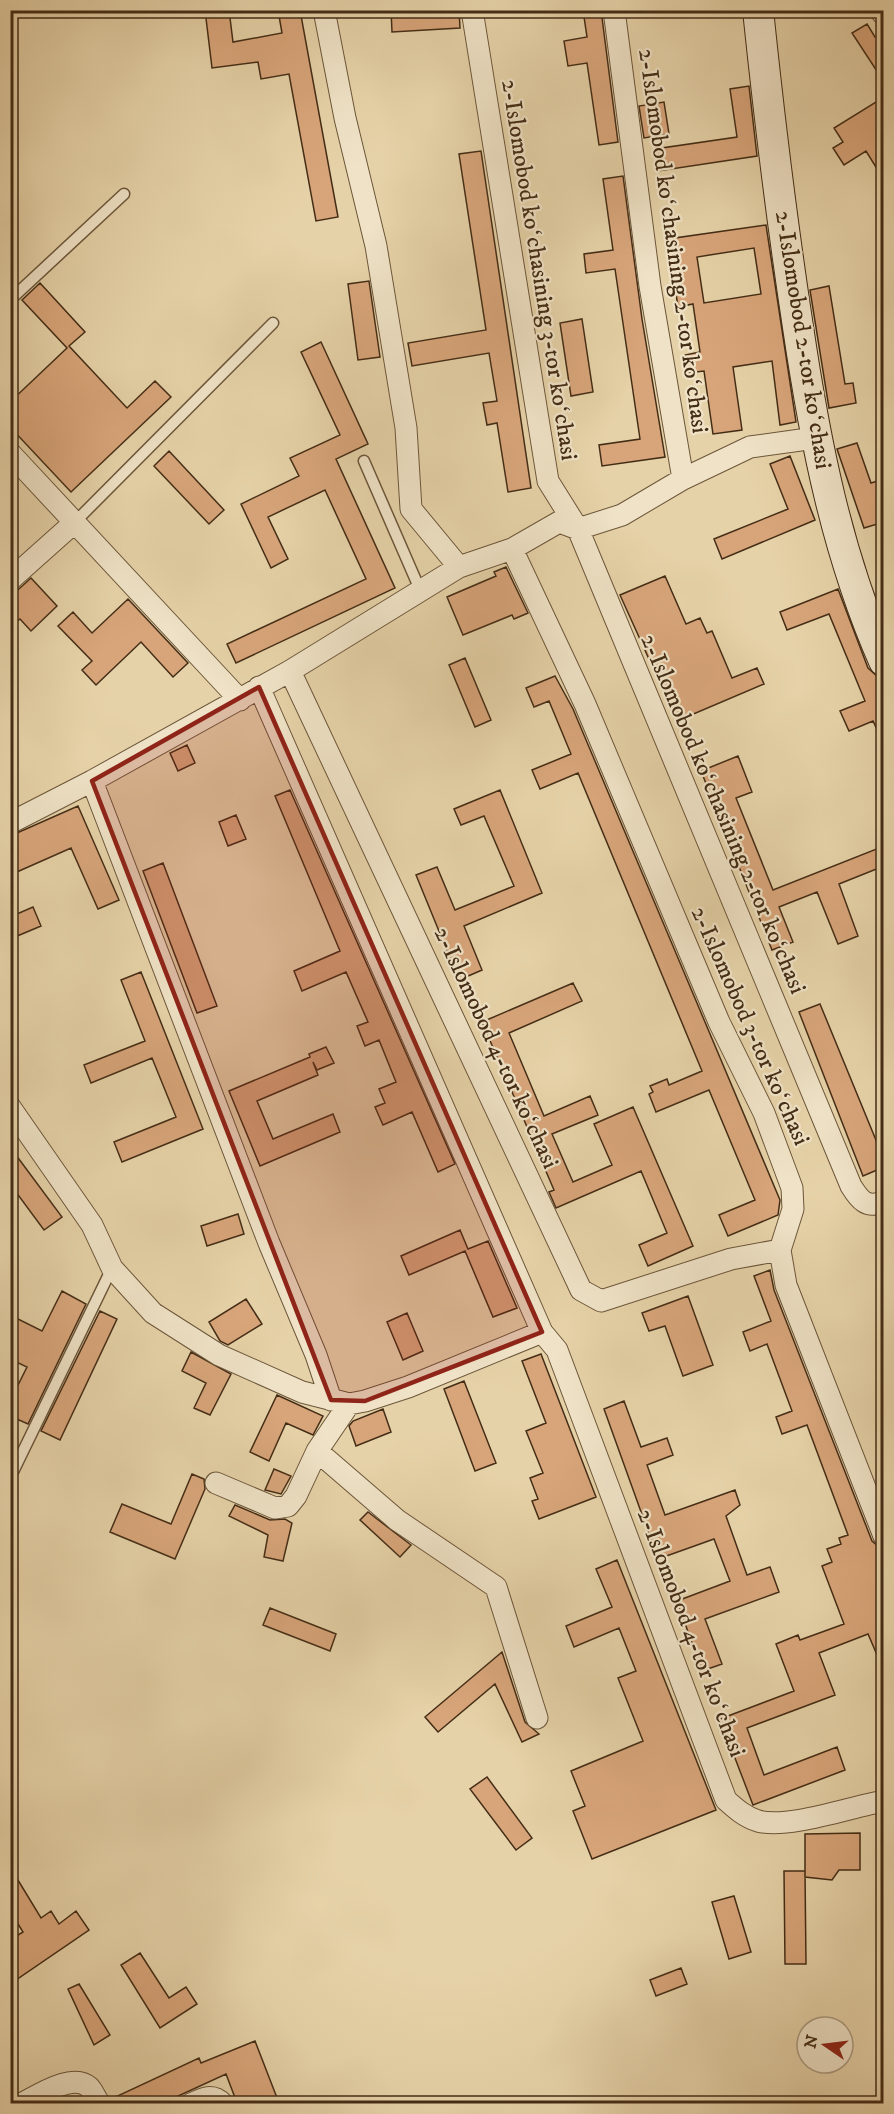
<svg xmlns="http://www.w3.org/2000/svg" width="894" height="2114" font-family="'IM FELL DW Pica',serif">
<style>
.building{fill:#d8a57a;stroke:#442d16;stroke-width:1.5;fill-rule:evenodd}
.lines{fill:none;stroke-linecap:round;stroke-linejoin:round}
.lane-casing{stroke:#6c563a;stroke-width:13}
.street-casing{stroke:#6c563a;stroke-width:23}
.secondary-casing{stroke:#442d16;stroke-width:32}
.lane{stroke:#efe2c6;stroke-width:10}
.street{stroke:#efe2c6;stroke-width:21}
.secondary{stroke:#efe2c6;stroke-width:30}
.marked{fill:#8f2418;fill-opacity:0.2;stroke:#8f2418;stroke-width:4.5;stroke-linejoin:round}
.labels{text-anchor:middle;dominant-baseline:central;stroke-width:4.5;stroke-linejoin:round;paint-order:stroke}
.street-label{font-size:24px;fill:#442d16;stroke:#efe2c6}
</style>
<rect width="100%" height="100%" fill="#e6d2a8"/>
<filter id="stains"><feTurbulence type="fractalNoise" baseFrequency=".00333" numOctaves="4"/><feColorMatrix values="0 0 0 0 .2 0 0 0 0 .09 0 0 0 0 .02 0 0 0 .5 -.17"/></filter>
<radialGradient id="worn" r=".72"><stop offset=".6" stop-color="#630" stop-opacity="0"/><stop offset="1" stop-color="#630" stop-opacity=".3"/></radialGradient>
<path class="building" d="M205 10H229L233 42 282 33 278 10H300L338 217 316 221 289 74 261 79 258 62 212 68Z
M391 10H459L460 28 392 32Z
M583 10H601L618 142 599 145 587 63 568 66 564 41 587 37Z
M867 24 875 37 884 31V82L852 33Z
M749 86 757 156 658 171 655 149 737 137 730 89Z
M884 97V180L866 151 844 165 833 148 843 142 834 128Z
M664 102 669 134 644 138 639 106Z
M481 151 531 488 508 492 497 423 487 425 483 403 497 401 489 353 412 366 408 343 486 330 459 154Z
M623 176 642 319 665 457 602 466 599 445 640 439 615 269 586 273 584 254 613 250 603 179Z
M766 225 796 422 780 425 772 361 733 367 742 430 713 434 704 371 687 373 685 355 700 352 693 304 678 307 668 239ZM754 248 761 294 704 303 697 257Z
M369 281 380 357 358 360 348 284Z
M40 283 85 332 69 346 127 408 155 381 171 397 71 492 10 427V402L67 348 22 300Z
M829 286 845 384 853 383 856 403 829 408 810 290Z
M582 319 593 392 571 396 560 323Z
M321 342 368 444 336 459 395 588 236 663 227 644 366 579 325 490 268 517 288 559 271 568 241 504 299 476 290 458 340 435 301 352Z
M857 443 871 483 884 479V522L864 528 837 449Z
M169 451 224 510 209 524 154 466Z
M790 456 815 520 722 559 714 539 788 509 770 464Z
M506 567 528 613 514 619 512 615 463 635 447 597 496 576 494 572Z
M665 576 686 624 700 618 707 633 712 631 732 678 757 668 764 684 677 721 620 595Z
M31 578 57 606 31 631 20 619 10 627V597Z
M838 589 868 668 878 677 884 689V745L873 721 849 731 840 711 865 701 829 614 787 630 780 612Z
M128 599 188 663 173 677 141 642 96 685 82 670 92 661 58 626 73 612 92 633Z
M465 658 491 720 475 727 449 665Z
M555 676 573 709 780 1200 778 1215 728 1236 719 1215 755 1200 709 1090 656 1112 649 1094 653 1092 650 1086 667 1079 669 1085 702 1071 578 773 540 789 532 770 571 754 549 701 534 707 526 688Z
M187 745 195 763 178 771 170 753Z
M738 756 752 792 736 798 773 890 884 846V866L839 884 858 936 838 944 817 892 779 907 793 942 772 950 701 771Z
M290 790 455 1164 438 1172 412 1112 383 1125 375 1107 385 1103 379 1089 396 1082 379 1040 365 1046 357 1026 368 1022 346 972 302 991 294 971 340 951 275 796Z
M500 790 542 893 464 926 482 970 459 980 416 875 437 867 455 910 514 886 484 816 461 825 454 809Z
M78 806 119 900 98 909 71 848 10 875V836Z
M236 815 246 839 228 846 219 822Z
M163 863 217 1006 197 1013 143 871Z
M33 907 41 926 10 939V917Z
M141 972 203 1129 122 1162 114 1142 176 1117 152 1058 91 1083 84 1065 145 1041 121 980Z
M573 983 582 1001 509 1033 544 1116 590 1096 598 1115 552 1134 573 1182 612 1165 594 1124 633 1107 693 1246 648 1266 639 1245 667 1233 641 1171 556 1208 549 1192 554 1190 482 1022Z
M820 1004 878 1145 884 1142V1167L863 1176 799 1012Z
M326 1047 334 1063 317 1070 313 1062 318 1075 257 1101 273 1139 333 1114 340 1132 260 1166 229 1091 310 1057 309 1054Z
M10 1147 62 1217 44 1230 10 1184Z
M238 1214 244 1234 207 1246 201 1226Z
M460 1230 468 1249 488 1241 517 1308 493 1317 465 1251 409 1275 401 1256Z
M770 1270 774 1290 872 1541 879 1547 884 1559V1671L868 1634 819 1653 835 1695 747 1728 764 1775 837 1747 845 1770 753 1805 720 1719 794 1691 776 1644 798 1635 800 1640 844 1624 822 1566 832 1562 827 1549 841 1544 839 1538 848 1535 807 1425 782 1434 776 1417 792 1411 767 1344 750 1351 743 1332 771 1321 754 1276Z
M62 1291 86 1304 28 1424 10 1416V1401L27 1367 10 1359V1315L42 1331Z
M688 1296 713 1365 683 1376 665 1326 649 1331 642 1313Z
M246 1299 262 1324 228 1345 220 1341 209 1322Z
M100 1311 117 1319 60 1440 41 1431Z
M407 1313 423 1351 403 1360 387 1322Z
M191 1352 231 1374 210 1415 194 1408 206 1383 182 1371Z
M541 1354 596 1497 539 1519 532 1501 538 1499 530 1478 543 1473 526 1431 546 1423 522 1361Z
M464 1381 496 1463 475 1471 444 1389Z
M277 1395 323 1416 313 1435 286 1423 269 1461 250 1452Z
M624 1401 641 1447 667 1438 673 1455 647 1465 665 1515 735 1490 740 1505 726 1516 747 1575 770 1567 779 1592 705 1619 722 1664 702 1671 677 1601 730 1581 714 1539 658 1559 604 1409Z
M383 1409 391 1432 356 1446 349 1426 353 1421Z
M274 1469 291 1476 281 1494 265 1490Z
M192 1474 204 1479 205 1489 175 1559 110 1532 122 1504 171 1524Z
M235 1505 270 1520 285 1519 292 1523 283 1561 264 1557 268 1535 229 1516Z
M368 1512 411 1545 400 1557 360 1520Z
M617 1560 716 1810 592 1859 573 1811 585 1806 571 1771 643 1741 618 1678 636 1671 619 1628 574 1647 566 1626 612 1607 596 1569Z
M270 1608 336 1634 330 1651 263 1625Z
M502 1652 525 1722 539 1734 522 1742 495 1684 438 1732 425 1717Z
M487 1777 532 1838 516 1850 470 1789Z
M860 1833V1870H839L832 1880 805 1877V1834Z
M10 1867 41 1918 51 1911 59 1924 76 1911 89 1930 10 1984V1940L23 1932 10 1911Z
M784 1871H805L806 1964H785Z
M734 1896 751 1952 729 1959 712 1902Z
M140 1953 169 1998 186 1987 197 2004 160 2028 121 1965Z
M681 1968 687 1984 656 1996 650 1980Z
M79 1984 110 2035 94 2045 68 1989Z
M255 2041 279 2103H237L226 2074 163 2103H113L111 2099 199 2058 201 2063Z"/>
<g class="lines">
<g class="lane-casing">
<path id="lane" d="M10 11 11 10
M10 300 124 194
M364 461 421 592
M75 522 273 323
M10 1478 112 1268"/>
</g>
<g class="street-casing">
<path id="street" d="M324 10 345 118 376 246 406 428 411 509 459 567
M472 10 548 481 578 529 851 1186C859 1199 867 1210 884 1201
M614 10 650 286 683 479
M880 10 884 15
M10 453 240 700
M578 529 622 515 683 479 750 447 815 438
M512 549 585 704 719 1022 764 1113 792 1188 793 1209 780 1250 786 1285 884 1536
M10 580 75 522
M290 671 581 1290 601 1301 731 1259 780 1250
M92 781 269 1243 316 1355 331 1400
M10 823 92 781 290 671 459 567 512 549 559 522 578 529
M10 1107 92 1225 112 1268 153 1313 219 1355 302 1392 349 1404 365 1401 408 1387 542 1332 259 687
M542 1332 557 1350 726 1800C736 1809 745 1817 758 1821 789 1829 850 1807 884 1801
M317 1451 397 1520 496 1587 537 1718
M216 1483 275 1508 288 1506 296 1496 317 1451 349 1404
M21 2104C37 2096 73 2072 89 2087 93 2091 96 2099 100 2104
M191 2104C203 2098 213 2093 223 2104"/>
</g>
<g class="secondary-casing">
<path id="secondary" d="M758 10C769 116 782 222 798 327 815 442 837 554 884 661"/>
</g>
<use href="#lane" class="lane"/>
<use href="#street" class="street"/>
<use href="#secondary" class="secondary"/>
</g>
<path class="marked" d="M259 687 542 1332 365 1401 331 1400 92 781Z"/>
<g class="labels">
<g class="street-label">
<text transform="translate(673 241) rotate(82)">2-Islomobod koʻchasining 2-tor koʻchasi</text>
<text transform="translate(539 270) rotate(81)">2-Islomobod koʻchasining 3-tor koʻchasi</text>
<text transform="translate(803 340) rotate(81)">2-Islomobod 2-tor koʻchasi</text>
<text transform="translate(723 814) rotate(67)">2-Islomobod koʻchasining 2-tor koʻchasi</text>
<text transform="translate(750 1026) rotate(66)">2-Islomobod 3-tor koʻchasi</text>
<text transform="translate(496 1048) rotate(65)">2-Islomobod 4-tor koʻchasi</text>
<text transform="translate(691 1633) rotate(69)">2-Islomobod 4-tor koʻchasi</text>
</g>
</g>
<rect width="894" height="2114" fill="none" stroke="#e6d2a8" stroke-width="36"/>
<rect x="12" y="12" width="870" height="2090" fill="none" stroke="#442d16" stroke-width="3"/>
<rect x="18" y="18" width="858" height="2078" fill="none" stroke="#442d16" stroke-width="1.5"/>
<g transform="translate(825 2045) rotate(284)"><circle r="28" fill="#efe2c6" stroke="#ab9a80" stroke-width="1.5"/>
<path d="M0-4.5L10 22L0 15L-10 22Z" fill="#8f2418"/>
<text y="-9" font-size="16" font-weight="bold" text-anchor="middle" fill="#442d16">N</text>
</g>
<rect width="100%" height="100%" filter="url(#stains)"/>
<rect width="100%" height="100%" fill="url(#worn)"/>
</svg>
